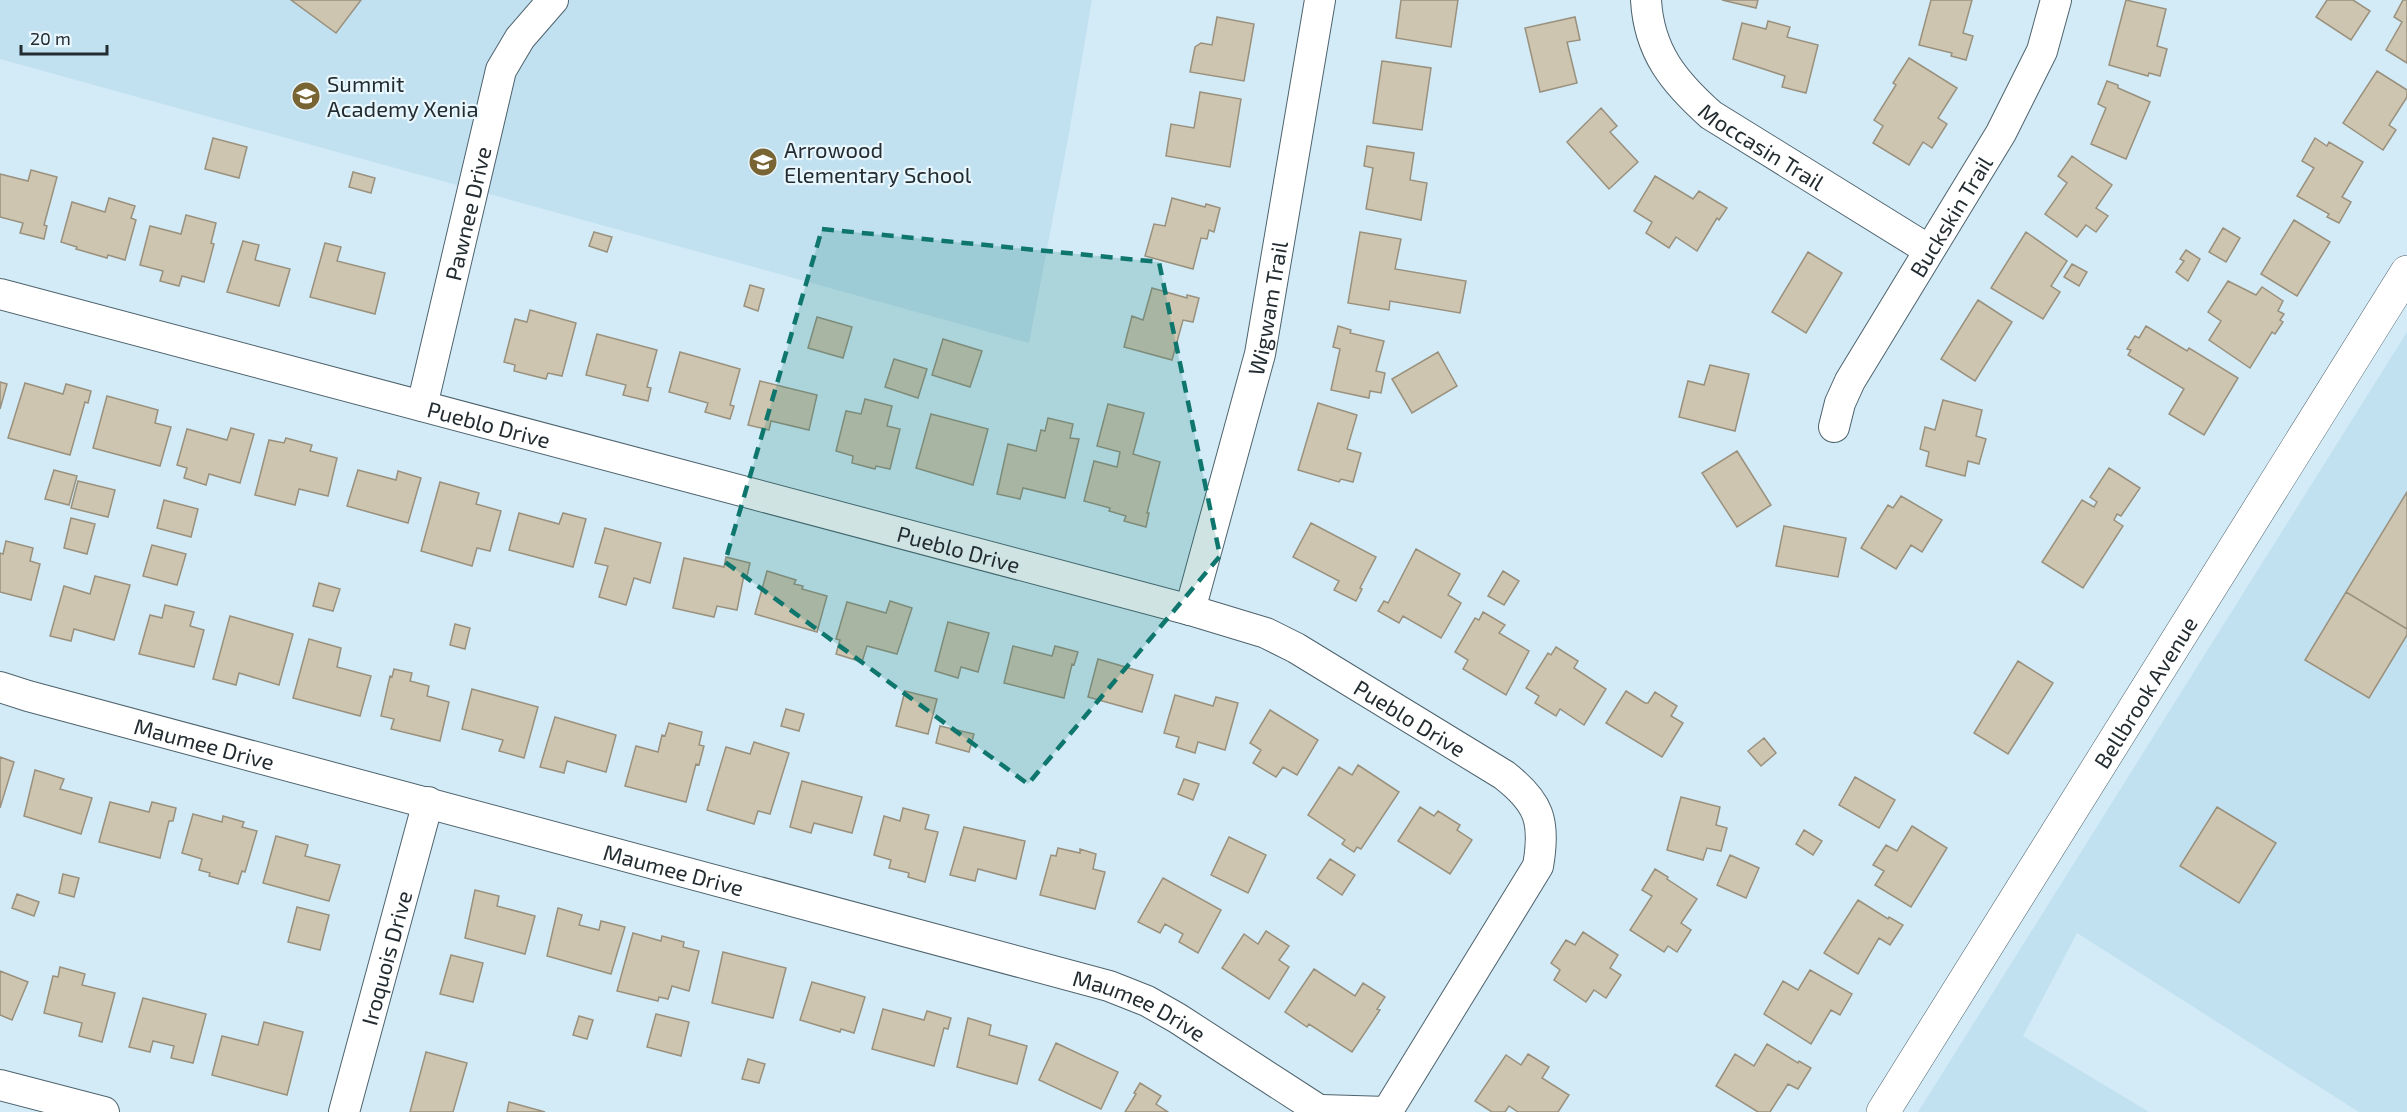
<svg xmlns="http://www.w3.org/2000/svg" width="2407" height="1112" font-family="'Exo 2',sans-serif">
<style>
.built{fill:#c1e0f0}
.building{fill:#cec5b0;stroke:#99917d;stroke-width:1.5}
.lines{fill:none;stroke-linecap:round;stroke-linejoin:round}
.minor-casing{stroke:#4e636d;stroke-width:32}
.tertiary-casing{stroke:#4e636d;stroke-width:34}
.minor{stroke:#fff;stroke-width:30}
.tertiary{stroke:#fff;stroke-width:33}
.marked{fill:#0f766e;fill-opacity:0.2;stroke:#0f766e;stroke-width:4.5;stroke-dasharray:12 8;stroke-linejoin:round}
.labels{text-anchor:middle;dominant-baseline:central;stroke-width:4.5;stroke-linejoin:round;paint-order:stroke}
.poi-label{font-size:22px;fill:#232c30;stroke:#e8f6fe;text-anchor:start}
.street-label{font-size:22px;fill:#232c30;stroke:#e8f6fe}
</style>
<rect width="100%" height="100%" fill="#d3ebf7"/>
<path class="built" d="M0 0H1092L1068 139 1029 343 0 59Z
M2407 332V1112H2359L2077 933 2023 1036 2149 1112H1918Z"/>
<path class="building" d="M291 0H361L336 33Z
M1401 0H1458L1451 47 1396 38Z
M1722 0H1758L1756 8Z
M1931 0H1972L1963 33 1973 36 1966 60 1951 56 1952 53 1919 45Z
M2126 0 2166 9 2157 46 2167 49 2160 76 2149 73 2148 76 2109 65Z
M2327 0H2353L2370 11 2351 40 2316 17Z
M2403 0H2407V63L2386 50 2402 22 2394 17Z
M1217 17 1254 24 1244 81 1190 72 1195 47 1201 43 1212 45Z
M1575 17 1580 40 1567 42 1577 83 1540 92 1525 28Z
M1768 21 1790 27 1787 37 1818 45 1806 93 1782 87 1785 76 1733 59 1742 23 1766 29Z
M1909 58 1957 88 1938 118 1947 124 1932 148 1923 142 1909 165 1873 143 1883 126 1874 120 1896 85 1893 83Z
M1382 61 1431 68 1422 130 1373 123Z
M2377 71 2407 90V97L2389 125 2396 130 2383 150 2343 123Z
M2107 81 2118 85V88L2150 102 2126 159 2091 144 2106 108 2098 104Z
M1200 92 1241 99 1230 167 1166 156 1171 124 1194 128Z
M1601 108 1617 126 1610 132 1638 162 1609 189 1567 142Z
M213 138 247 147 239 178 205 169Z
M2315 138 2327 146 2329 142 2363 162 2342 197 2351 202 2339 223 2327 217 2329 214 2297 196 2314 168 2302 161Z
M1367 146 1414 153 1410 180 1427 183 1421 220 1366 209 1373 168 1364 166Z
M2072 156 2112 185 2096 208 2108 216 2096 232 2086 225 2077 237 2045 214 2067 183 2058 176Z
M31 170 57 177 44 225 47 226 44 239 20 233 23 223 0 217V174L28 181Z
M353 172 375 178 371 193 349 187Z
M1655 176 1693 199 1699 191 1727 208 1719 220 1717 218 1697 251 1676 237 1669 248 1646 233 1652 222 1634 211Z
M109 198 135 206 131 218 136 220 125 260 108 255 107 258 76 249 77 247 61 242 72 202 105 212Z
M1172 198 1205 207 1206 204 1220 208 1214 232 1209 230 1207 239 1201 238 1193 269 1145 256 1154 224 1165 226Z
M186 215 216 223 211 243 214 244 204 282 182 276 179 286 160 281 163 271 140 265 150 226 181 234Z
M2294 220 2330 242 2297 296 2261 274Z
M2223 228 2240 238 2226 262 2209 252Z
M594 232 612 237 607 252 589 246Z
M1360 232 1401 239 1395 269 1466 281 1460 313 1390 301 1389 310 1348 303Z
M2026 232 2067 261 2051 286 2060 292 2043 319 1991 288Z
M243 241 259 245 255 260 290 269 279 306 227 292Z
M325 243 341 247 337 261 385 273 375 314 310 297Z
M2186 250 2200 259 2188 281 2176 272 2184 261 2180 259Z
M1808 252 1842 273 1806 333 1772 312Z
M2072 264 2087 272 2079 286 2064 277Z
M2228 281 2256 295 2262 287 2283 301 2278 311 2284 314 2280 320 2283 322 2275 334 2272 332 2250 368 2209 340 2221 321 2208 312Z
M750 285 764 289 758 311 744 306Z
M1152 288 1187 298V295L1199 298 1193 322 1183 320 1172 360 1124 347 1132 316 1143 320Z
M1978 300 2012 322 1975 381 1941 359Z
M530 310 576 323 562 376 548 373 546 379 514 371 515 365 504 362 515 319 527 322Z
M817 317 852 327 843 358 808 348Z
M1338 326 1351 330 1350 333 1384 341 1376 371 1385 373 1381 393 1370 391 1369 398 1331 390 1340 349 1333 347Z
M2146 326 2187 351 2189 348 2238 378 2204 435 2169 414 2184 389 2128 355 2131 350 2127 349 2135 336 2139 338Z
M597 334 657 350 647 387 651 388 648 401 623 395 626 385 586 375Z
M943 339 982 351 970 387 932 375Z
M680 352 740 369 730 405 734 406 730 419 705 412 708 403 669 392Z
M1438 352 1457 386 1412 413 1392 379Z
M894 359 927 369 918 398 885 387Z
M1710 365 1749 374 1735 431 1679 417 1688 381 1704 385Z
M760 381 817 395 809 430 771 421 769 430 748 425Z
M0 382 7 384 0 409Z
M25 383 63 394 66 384 91 391 88 403 85 402 70 455 8 438Z
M107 396 158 410 155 423 171 427 160 466 93 448Z
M865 399 892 406 887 426 900 429 890 469 876 466 875 469 852 463 853 456 836 451 846 411 861 414Z
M1943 400 1982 410 1976 436 1986 439 1979 464 1968 461 1965 476 1926 466 1929 452 1920 449 1925 427 1935 430Z
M1318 403 1357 415 1347 449 1361 453 1353 482 1341 479 1339 482 1298 470Z
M1108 404 1144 413 1133 454 1160 462 1147 513H1149L1146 527 1124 521 1126 516 1109 511 1110 508 1084 501 1094 461 1117 467 1120 452 1097 446Z
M931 414 988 429 973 485 916 468Z
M1048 418 1073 424 1070 438 1079 439 1065 498 1023 488 1020 499 997 494 1008 444 1036 451 1041 430 1045 431Z
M231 428 254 434 240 483 209 474 206 485 184 478 187 468 177 465 187 429 227 440Z
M286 438 312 445 310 451 337 458 328 496 299 489 295 505 255 495 269 440 284 443Z
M1737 451 1771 505 1737 527 1702 473Z
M2109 468 2140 488 2121 516 2117 514 2114 520 2123 526 2083 588 2042 562 2082 500 2094 507 2097 502 2090 497Z
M54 470 77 476 69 505 45 499Z
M358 470 396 480 398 471 421 478 408 523 347 506Z
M78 481 115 490 108 517 71 508Z
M440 482 479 493 476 504 501 511 490 551 477 548 472 566 421 551Z
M2407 492V629L2346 592Z
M1901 496 1942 520 1922 552 1911 545 1896 569 1861 548 1888 505 1893 508Z
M164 500 198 509 191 537 157 528Z
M519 513 559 524 563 513 586 519 573 567 509 550Z
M71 518 95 524 87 554 64 548Z
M1311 523 1376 557 1360 588 1362 589 1356 601 1334 590 1339 581 1293 557Z
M1784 526 1846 538 1838 577 1776 566Z
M605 528 661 543 650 583 634 578 626 605 599 597 608 566 595 563Z
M6 541 33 548 30 561 40 564 31 600 0 592V553L3 554Z
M152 545 186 554 177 585 143 576Z
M1416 549 1460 574 1448 595 1461 603 1441 638 1403 616 1399 623 1378 611 1384 601 1388 603Z
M726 557 750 563 747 576 744 575 737 610 717 606 714 617 673 608 684 558 724 567Z
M767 571 796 580 794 584 803 586 802 589 827 596 817 632 755 614Z
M1503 571 1519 581 1504 605 1488 596Z
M95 576 130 585 114 640 74 629 71 641 50 636 64 586 90 594Z
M319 583 340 589 333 611 313 606Z
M2346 592 2407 629V635L2369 698 2305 660Z
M890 601 912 608 897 654 867 646 862 662 836 654 840 640 836 639 847 602 886 613Z
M165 605 194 612 190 626 204 630 194 667 139 654 150 615 162 618Z
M1483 612 1505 625 1499 633 1529 651 1506 695 1463 669 1468 660 1455 652 1475 618 1479 620Z
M230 616 293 634 279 685 239 673 236 685 213 679Z
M948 622 989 633 978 672 961 667 958 678 935 671Z
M455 624 470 628 465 649 450 645Z
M309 639 341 648 337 667 371 676 360 716 293 698Z
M1013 646 1052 656 1055 646 1078 652 1074 665 1072 664 1064 698 1004 683Z
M1556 647 1578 661 1574 668 1606 689 1584 725 1560 709 1556 716 1535 703 1539 696 1526 688 1548 653 1551 655Z
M1098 659 1153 675 1142 712 1088 697Z
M2018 661 2053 683 2008 754 1974 733Z
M394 669 412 673 410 681 429 686 427 696 449 702 440 741 391 729 394 719 381 716 390 676 392 677Z
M472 689 538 707 524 758 499 751 503 740 462 729Z
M905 691 937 699 928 734 896 726Z
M1626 691 1645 703H1648L1655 692 1677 706 1671 716 1683 723 1662 757 1606 723Z
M1175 695 1213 706 1216 697 1238 703 1225 750 1198 742 1195 753 1176 747 1179 737 1164 733Z
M786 709 804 714 799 731 781 726Z
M1270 710 1318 740 1297 775 1283 767 1276 777 1253 763 1261 750 1250 743Z
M555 717 616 735 606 772 567 761 564 773 540 767Z
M669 723 702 732 699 745 704 746 699 765 696 764 686 802 625 786 636 746 658 752 662 735 665 736Z
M940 726 974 734 969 752 936 743Z
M1764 738 1776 753 1761 766 1748 751Z
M754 742 789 753 770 814 758 811 754 824 707 810 726 747 750 754Z
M0 757 14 762 0 808Z
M1358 765 1399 792 1361 849 1357 847 1354 852 1342 844 1345 840 1308 815 1339 767 1352 775Z
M35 770 64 779 60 789 92 798 81 834 24 816Z
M1855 777 1895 800 1879 828 1839 805Z
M1184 779 1199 784 1193 800 1178 794Z
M802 781 862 797 852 833 814 823 811 833 790 827Z
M1681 797 1720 807 1716 825 1727 828 1721 851 1707 848 1703 860 1667 850Z
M110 802 149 812 152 802 176 808 173 821H169L160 858 99 842Z
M1420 807 1434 816 1438 811 1460 825 1457 830 1472 840 1450 874 1398 841Z
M2217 807 2276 843 2239 903 2180 866Z
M903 808 929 815 925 829 938 832 925 882 908 877 909 873 889 868 891 860 874 855 884 816 900 821Z
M193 814 222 822 223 816 244 822 242 827 257 831 245 872 242 871 238 884 209 876 210 873 199 870 202 859 182 853Z
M1912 826 1947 848 1911 907 1875 885 1884 871 1873 865 1886 845 1897 851Z
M964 827 1025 841 1016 879 978 869 975 881 950 875Z
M1804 830 1822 841 1813 855 1796 844Z
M276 836 308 845 305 856 340 865 329 901 263 883Z
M1229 837 1266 855 1248 893 1211 875Z
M1058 848 1080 853V849L1096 854 1093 869 1105 872 1095 909 1040 895 1051 855 1056 856Z
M1730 855 1759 868 1746 898 1717 885Z
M1330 859 1355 875 1342 895 1317 878Z
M1655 869 1668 877 1667 879 1697 899 1681 923 1691 930 1677 952 1668 946 1664 952 1630 930 1652 896 1642 890Z
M63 874 79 878 74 897 59 893Z
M1163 878 1221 910 1198 953 1179 942 1183 934 1165 924 1160 933 1138 922Z
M475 890 499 896 497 906 535 916 525 954 465 938Z
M17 894 39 902 34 916 12 908Z
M1858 900 1888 919 1889 917 1903 925 1890 945 1879 938 1858 974 1824 953Z
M297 907 329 915 320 950 288 942Z
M558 908 582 915 579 925 599 930 601 921 625 927 611 974 547 956Z
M1266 931 1289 946 1279 960 1289 967 1269 999 1222 968 1244 934 1258 944Z
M1583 932 1618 955 1610 968 1621 975 1606 998 1594 990 1586 1002 1554 980 1560 970 1551 963 1566 940 1575 945Z
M633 933 661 941 662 936 684 942 683 947 699 951 689 991 672 986 668 999 659 997 658 1001 617 991Z
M723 952 786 968 773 1018 712 1003Z
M451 955 483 963 473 1002 440 994Z
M60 967 85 974 82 985 115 993 102 1042 79 1036 82 1023 44 1013 53 976 58 977Z
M1314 969 1355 996 1363 983 1385 997 1377 1009 1380 1010 1352 1052 1309 1024 1307 1027 1285 1012Z
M1810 970 1852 994 1840 1015 1831 1010 1811 1044 1764 1014 1783 981 1798 990Z
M0 971 28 982 12 1020 0 1015Z
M812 982 865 997 854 1033 841 1029 840 1032 800 1020Z
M143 998 206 1014 193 1063 171 1058 174 1046 153 1041 150 1052 129 1047Z
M883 1009 924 1020 927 1011 951 1018 948 1029 944 1028 934 1066 872 1049Z
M656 1014 689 1022 681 1056 647 1047Z
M579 1016 593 1020 587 1039 573 1035Z
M968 1018 991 1025 989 1035 1027 1046 1017 1084 957 1067Z
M264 1022 303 1032 287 1095 212 1075 222 1036 258 1045Z
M1056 1043 1118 1072 1101 1109 1039 1080Z
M1767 1044 1798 1063 1799 1061 1811 1068 1798 1089 1788 1084 1770 1112H1758L1716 1086 1735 1054 1754 1066Z
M426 1052 467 1063 453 1112H410Z
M1528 1054 1549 1067 1542 1078 1569 1095 1558 1112H1518L1509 1106 1505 1112H1492L1475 1101 1506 1055 1521 1065Z
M748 1059 765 1064 759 1083 742 1079Z
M1140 1083 1161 1096 1156 1104 1168 1112H1125L1136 1094 1134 1093Z
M509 1102 545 1112H507Z"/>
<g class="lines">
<g class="minor-casing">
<g id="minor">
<path id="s1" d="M1646 0C1649 52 1674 82 1711 115L1929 250"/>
<path id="s2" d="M0 294 1190 610 1266 633 1296 648 1504 775C1539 802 1546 821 1538 866L1387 1112"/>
<path id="s3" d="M422 406 501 70 520 38 553 0"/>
<path id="s4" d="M1834 427 1840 403 1850 381 2001 133 2042 51 2056 0"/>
<path id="s5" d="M1190 610 1260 354 1320 0"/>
<path id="s6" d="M0 687 28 696 1109 986 1147 1001 1177 1018 1322 1112"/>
<path d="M0 1085 104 1112"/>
<path d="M1321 1110 1387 1112"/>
<path id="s7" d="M344 1112 428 802"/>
</g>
</g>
<g class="tertiary-casing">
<g id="tertiary">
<path id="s8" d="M1883 1112 2407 272"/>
</g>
</g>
<use href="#minor" class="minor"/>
<use href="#tertiary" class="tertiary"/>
</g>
<path class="marked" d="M822 229 1159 262 1220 556 1028 784 725 562Z"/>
<defs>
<g id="school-disc" transform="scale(1.5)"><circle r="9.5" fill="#796433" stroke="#e8f6fe"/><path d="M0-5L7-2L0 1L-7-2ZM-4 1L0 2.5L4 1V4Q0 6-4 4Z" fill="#fff"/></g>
</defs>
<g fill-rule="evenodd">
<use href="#school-disc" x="306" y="96"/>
<use href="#school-disc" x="763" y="162"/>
</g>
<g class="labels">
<g class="poi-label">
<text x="327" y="83">Summit<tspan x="327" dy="25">Academy Xenia</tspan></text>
<text x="784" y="149">Arrowood<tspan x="784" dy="25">Elementary School</tspan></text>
</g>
<g class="street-label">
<text stroke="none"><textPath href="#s1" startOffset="196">Moccasin Trail</textPath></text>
<text stroke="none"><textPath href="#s3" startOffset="198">Pawnee Drive</textPath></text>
<text stroke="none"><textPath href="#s4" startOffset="242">Buckskin Trail</textPath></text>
<text stroke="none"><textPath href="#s5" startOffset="312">Wigwam Trail</textPath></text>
<text stroke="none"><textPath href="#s2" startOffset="506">Pueblo Drive</textPath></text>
<text stroke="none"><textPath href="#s2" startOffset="992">Pueblo Drive</textPath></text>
<text stroke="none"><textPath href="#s8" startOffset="495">Bellbrook Avenue</textPath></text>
<text stroke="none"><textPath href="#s2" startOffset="1478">Pueblo Drive</textPath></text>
<text stroke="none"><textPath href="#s6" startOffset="212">Maumee Drive</textPath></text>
<text stroke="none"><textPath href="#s6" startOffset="698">Maumee Drive</textPath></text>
<text stroke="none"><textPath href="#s7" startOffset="160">Iroquois Drive</textPath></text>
<text stroke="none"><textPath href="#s6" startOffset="1184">Maumee Drive</textPath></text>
</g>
</g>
<path d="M21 45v9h86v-9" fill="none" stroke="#232c30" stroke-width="3"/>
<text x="30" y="45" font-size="18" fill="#232c30" stroke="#e8f6fe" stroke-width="4.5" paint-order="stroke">20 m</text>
</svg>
